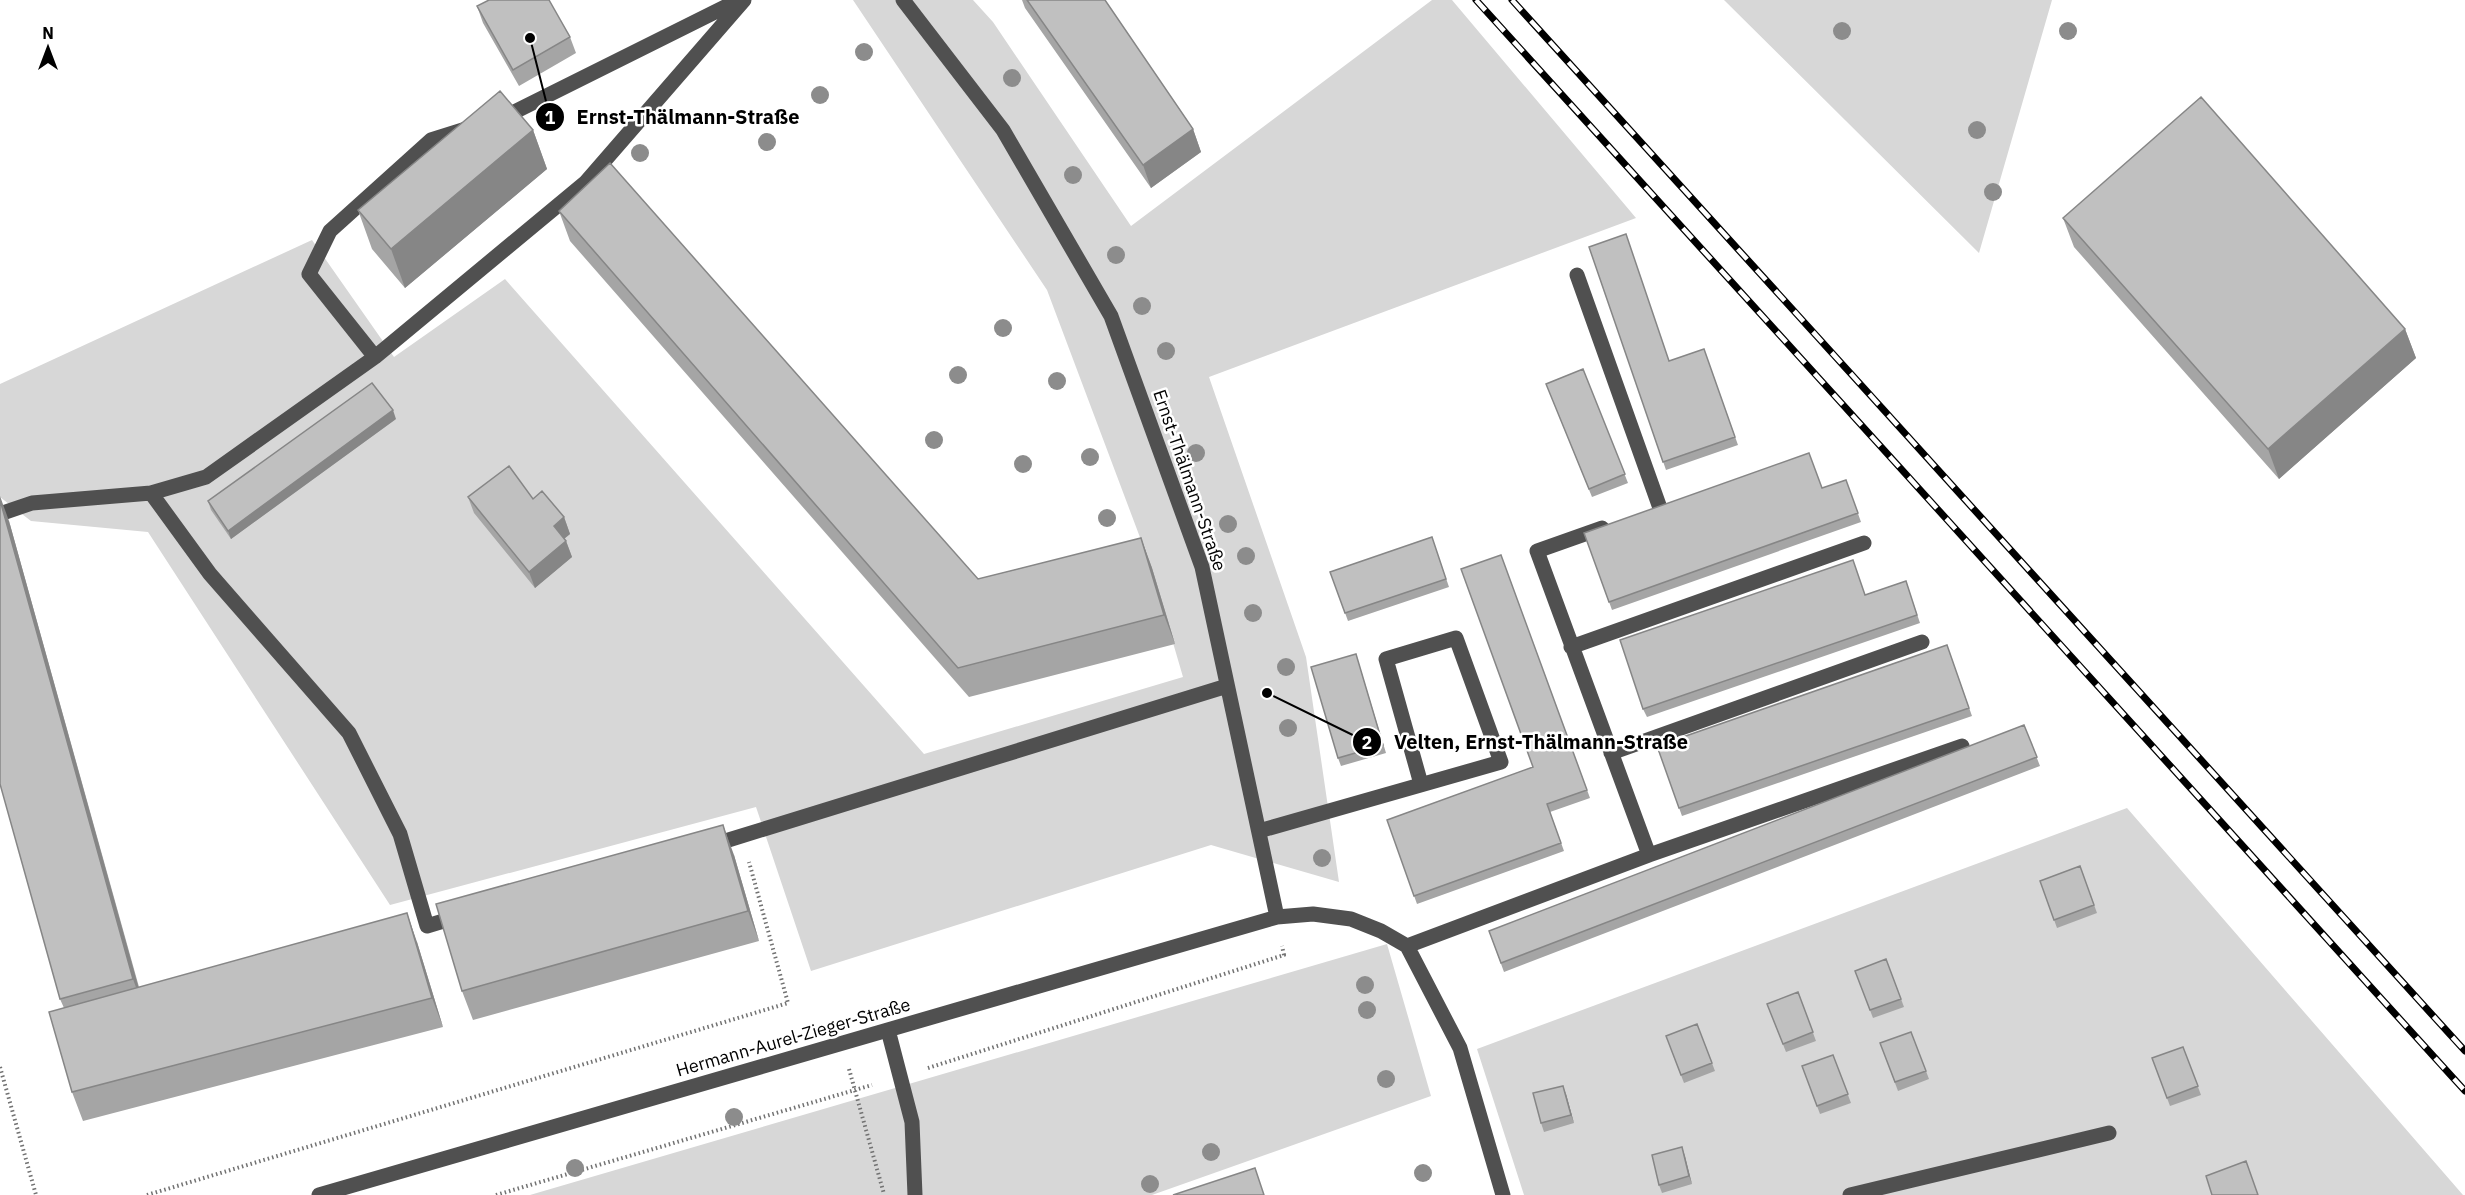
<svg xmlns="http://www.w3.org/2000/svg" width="2465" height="1195" font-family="'IBM Plex Sans',sans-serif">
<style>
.green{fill:#d7d7d7}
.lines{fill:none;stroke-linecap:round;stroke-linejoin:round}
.path{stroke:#727272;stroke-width:4;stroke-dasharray:1.5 3;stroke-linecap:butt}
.minor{stroke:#505050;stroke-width:15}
.rail-casing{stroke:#000;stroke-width:7}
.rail{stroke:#fff;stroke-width:4.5;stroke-dasharray:14;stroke-linecap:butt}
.tree{fill:#8c8c8c}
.wall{fill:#a5a5a5}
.shaded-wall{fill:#868686}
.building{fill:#c0c0c0;stroke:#868686;stroke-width:1.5}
.labels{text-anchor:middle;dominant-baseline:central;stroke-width:5;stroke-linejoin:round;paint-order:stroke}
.street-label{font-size:18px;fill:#000;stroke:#fff}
.leader{fill:none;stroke:#000;stroke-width:2}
.callout-dot{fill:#000;stroke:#fff;stroke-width:2}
.mark-label{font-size:18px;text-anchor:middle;font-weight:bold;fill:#fff}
.callout-label{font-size:20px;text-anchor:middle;font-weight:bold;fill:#000;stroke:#fff;stroke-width:5;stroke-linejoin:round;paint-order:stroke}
</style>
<rect width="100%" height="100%" fill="#fff"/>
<path class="green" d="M853 0H973L993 22 1131 226 1432 0H1452L1636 218 1209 377 1306 657 1339 882 1211 845 811 971 756 807 390 905 148 532 31 521 0 497V384L312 240 394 357 505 279 924 754 1183 677 1150 564 1047 290Z
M1724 0H2052L1979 253Z
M2127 808 2463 1195H1524L1477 1049Z
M1387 944 1431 1096 1152 1195H530Z"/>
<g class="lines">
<path class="path" d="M0 1067 36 1195
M928 1068 1284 955 1282 946
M849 1069 884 1194
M147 1195 788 1003 749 862
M496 1195 872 1085"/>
<path class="minor" d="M903 0 1003 130 1111 316 1202 567 1277 917
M500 119 739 0
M1577 275 1660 508
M375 357 309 274 330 231 431 140 466 129
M151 493 206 477 375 357 586 182 744 0
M0 514 32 503 151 493 210 574 349 733 400 834 427 926 460 916
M1602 528 1537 551 1649 855
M1571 647 1864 543
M1611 753 1922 642
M1259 831 1501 762 1456 638 1386 659 1421 784
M709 846 1227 686
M1407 946 1649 855 1962 746
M888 1030 912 1122 915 1195
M319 1195 1277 917 1313 914 1351 919 1381 931 1407 946 1460 1048 1503 1195
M1850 1195 2109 1133"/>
<g class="rail-casing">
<path id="rail" d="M1476 0 2465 1091
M1512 0 2465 1051"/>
</g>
<use href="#rail" class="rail"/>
</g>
<g class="tree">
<circle cx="1842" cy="31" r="9"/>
<circle cx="2068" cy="31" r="9"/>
<circle cx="864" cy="52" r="9"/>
<circle cx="1012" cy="78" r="9"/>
<circle cx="820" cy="95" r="9"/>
<circle cx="1977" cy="130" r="9"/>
<circle cx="767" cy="142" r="9"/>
<circle cx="640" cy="153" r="9"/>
<circle cx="1073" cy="175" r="9"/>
<circle cx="1993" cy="192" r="9"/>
<circle cx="1116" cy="255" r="9"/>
<circle cx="1142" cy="306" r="9"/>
<circle cx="1003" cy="328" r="9"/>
<circle cx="1166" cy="351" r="9"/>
<circle cx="958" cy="375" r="9"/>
<circle cx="1057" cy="381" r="9"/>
<circle cx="934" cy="440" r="9"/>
<circle cx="1196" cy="453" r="9"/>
<circle cx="1090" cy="457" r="9"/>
<circle cx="1023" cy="464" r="9"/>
<circle cx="1107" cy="518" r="9"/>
<circle cx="1228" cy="524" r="9"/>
<circle cx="1246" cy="556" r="9"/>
<circle cx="1253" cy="613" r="9"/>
<circle cx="1286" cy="667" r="9"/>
<circle cx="1288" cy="728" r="9"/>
<circle cx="1322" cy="858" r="9"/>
<circle cx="1365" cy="985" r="9"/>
<circle cx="1367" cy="1010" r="9"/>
<circle cx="1386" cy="1079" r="9"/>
<circle cx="734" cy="1117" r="9"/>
<circle cx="1211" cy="1152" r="9"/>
<circle cx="575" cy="1168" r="9"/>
<circle cx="1423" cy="1173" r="9"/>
<circle cx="1150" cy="1184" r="9"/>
</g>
<path class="wall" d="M1022 0H1105L1193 129 1201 152 1151 188 1025 8Z
M477 6 570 37 576 53 519 86 483 23Z
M533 130 547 169 405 288 372 249 358 210Z
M559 211 978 579 1141 538 1152 568 1175 644 969 697 570 241Z
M2063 218 2405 329 2416 358 2279 479 2074 247Z
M1589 247 1669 361 1704 349 1738 445 1666 470Z
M1583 369 1628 483 1592 497 1546 384Z
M396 419 231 539 211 510 208 501Z
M1846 480 1861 522 1612 610 1584 533 1822 488Z
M468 497 533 499 564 517 570 534 564 539 566 541 572 557 535 588 474 513Z
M9 521 139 987 417 942 443 1027 83 1121 72 1092 64 1008 60 999Z
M1432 537 1449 587 1348 621 1330 572Z
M1501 555 1590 798 1550 812 1564 851 1417 904 1387 820 1533 767Z
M1906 581 1920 623 1647 717 1643 709 1865 595Z
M1947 645 1972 716 1682 816 1657 746Z
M1356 654 1386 753 1341 766 1338 758Z
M2024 725 2040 766 1504 972 1489 931Z
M734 855 759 941 473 1020 462 991Z
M2080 866 2097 913 2057 928 2040 881Z
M1886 959 1904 1007 1873 1018 1855 971Z
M1798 992 1816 1041 1786 1052 1767 1004Z
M1697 1024 1715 1071 1684 1083 1666 1036Z
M1911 1032 1929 1079 1898 1091 1880 1043Z
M2183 1047 2201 1095 2170 1106 2152 1058Z
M1833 1055 1851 1103 1820 1114 1802 1066Z
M1566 1094 1574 1123 1544 1132 1541 1123Z
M1682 1147 1692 1184 1662 1193 1659 1185Z"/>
<path class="shaded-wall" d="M1193 129 1201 152 1151 188 1143 165Z
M533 130 547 169 405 288 391 249Z
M2405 329 2416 358 2279 479 2268 449Z
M393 410 396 419 231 539 228 531Z
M0 496 9 521 147 1018 133 979 0 500Z
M564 517 570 534 560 542 554 526Z
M1141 538 1152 568 1175 644 1164 615Z
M566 541 572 557 535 588 529 572Z
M723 825 734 855 759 941 748 911Z
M407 913 417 942 443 1027 432 998Z
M1563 1086 1566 1094 1574 1123 1571 1115Z
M1682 1147 1685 1156 1692 1184 1689 1176Z"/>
<path class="building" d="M489 0H549L570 37 513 70 477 6Z
M1027 0H1105L1193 129 1143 165Z
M500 91 533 130 391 249 358 210Z
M2201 97 2405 329 2268 449 2063 218Z
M610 163 978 579 1141 538 1164 615 958 668 559 211Z
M1626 234 1669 361 1704 349 1735 437 1663 462 1589 247Z
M1583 369 1625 474 1589 489 1546 384Z
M372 383 393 410 228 531 208 501Z
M1809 453 1822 488 1846 480 1858 513 1609 602 1584 533Z
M509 466 533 499 542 491 564 517 554 526 566 541 529 572 468 497Z
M0 500 133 979 60 999 0 784Z
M1432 537 1446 579 1345 613 1330 572Z
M1501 555 1587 790 1547 804 1561 843 1414 896 1387 820 1533 767 1461 569Z
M1853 560 1865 595 1906 581 1917 615 1643 709 1620 640Z
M1947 645 1969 708 1679 808 1657 746Z
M1356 654 1383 745 1338 758 1311 667Z
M2024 725 2037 757 1501 963 1489 931Z
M723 825 748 911 462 991 436 904Z
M2080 866 2094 905 2054 920 2040 881Z
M407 913 432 998 72 1092 49 1012Z
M1886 959 1901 999 1870 1010 1855 971Z
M1798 992 1813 1032 1783 1044 1767 1004Z
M1697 1024 1712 1063 1681 1075 1666 1036Z
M1911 1032 1926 1071 1895 1082 1880 1043Z
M2183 1047 2198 1086 2167 1098 2152 1058Z
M1833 1055 1848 1094 1817 1106 1802 1066Z
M1563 1086 1571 1115 1541 1123 1533 1093Z
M1682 1147 1689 1176 1659 1185 1652 1155Z
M2246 1161 2258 1195H2212L2206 1176Z
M1255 1168 1264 1195H1173Z"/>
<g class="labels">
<g class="street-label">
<text transform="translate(1190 480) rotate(71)">Ernst-Thälmann-Straße</text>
<text transform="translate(793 1037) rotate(-16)">Hermann-Aurel-Zieger-Straße</text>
</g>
</g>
<path class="leader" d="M530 38L550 117M1267 693L1367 742"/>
<g class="callout-dot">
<circle cx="530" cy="38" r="6"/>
<circle cx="1267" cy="693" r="6"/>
<circle cx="550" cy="117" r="15"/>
<circle cx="1367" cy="742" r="15"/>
</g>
<g class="mark-label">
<text x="550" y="124">1</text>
<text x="1367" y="749">2</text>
</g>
<g class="callout-label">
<text x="688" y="124">Ernst-Thälmann-Straße</text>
<text x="1541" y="749">Velten, Ernst-Thälmann-Straße</text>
</g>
<g transform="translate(48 48)" stroke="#ffffff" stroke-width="4.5" paint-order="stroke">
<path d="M0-4.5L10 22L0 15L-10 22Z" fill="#000000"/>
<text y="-9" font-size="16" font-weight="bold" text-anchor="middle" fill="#000000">N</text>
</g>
</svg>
